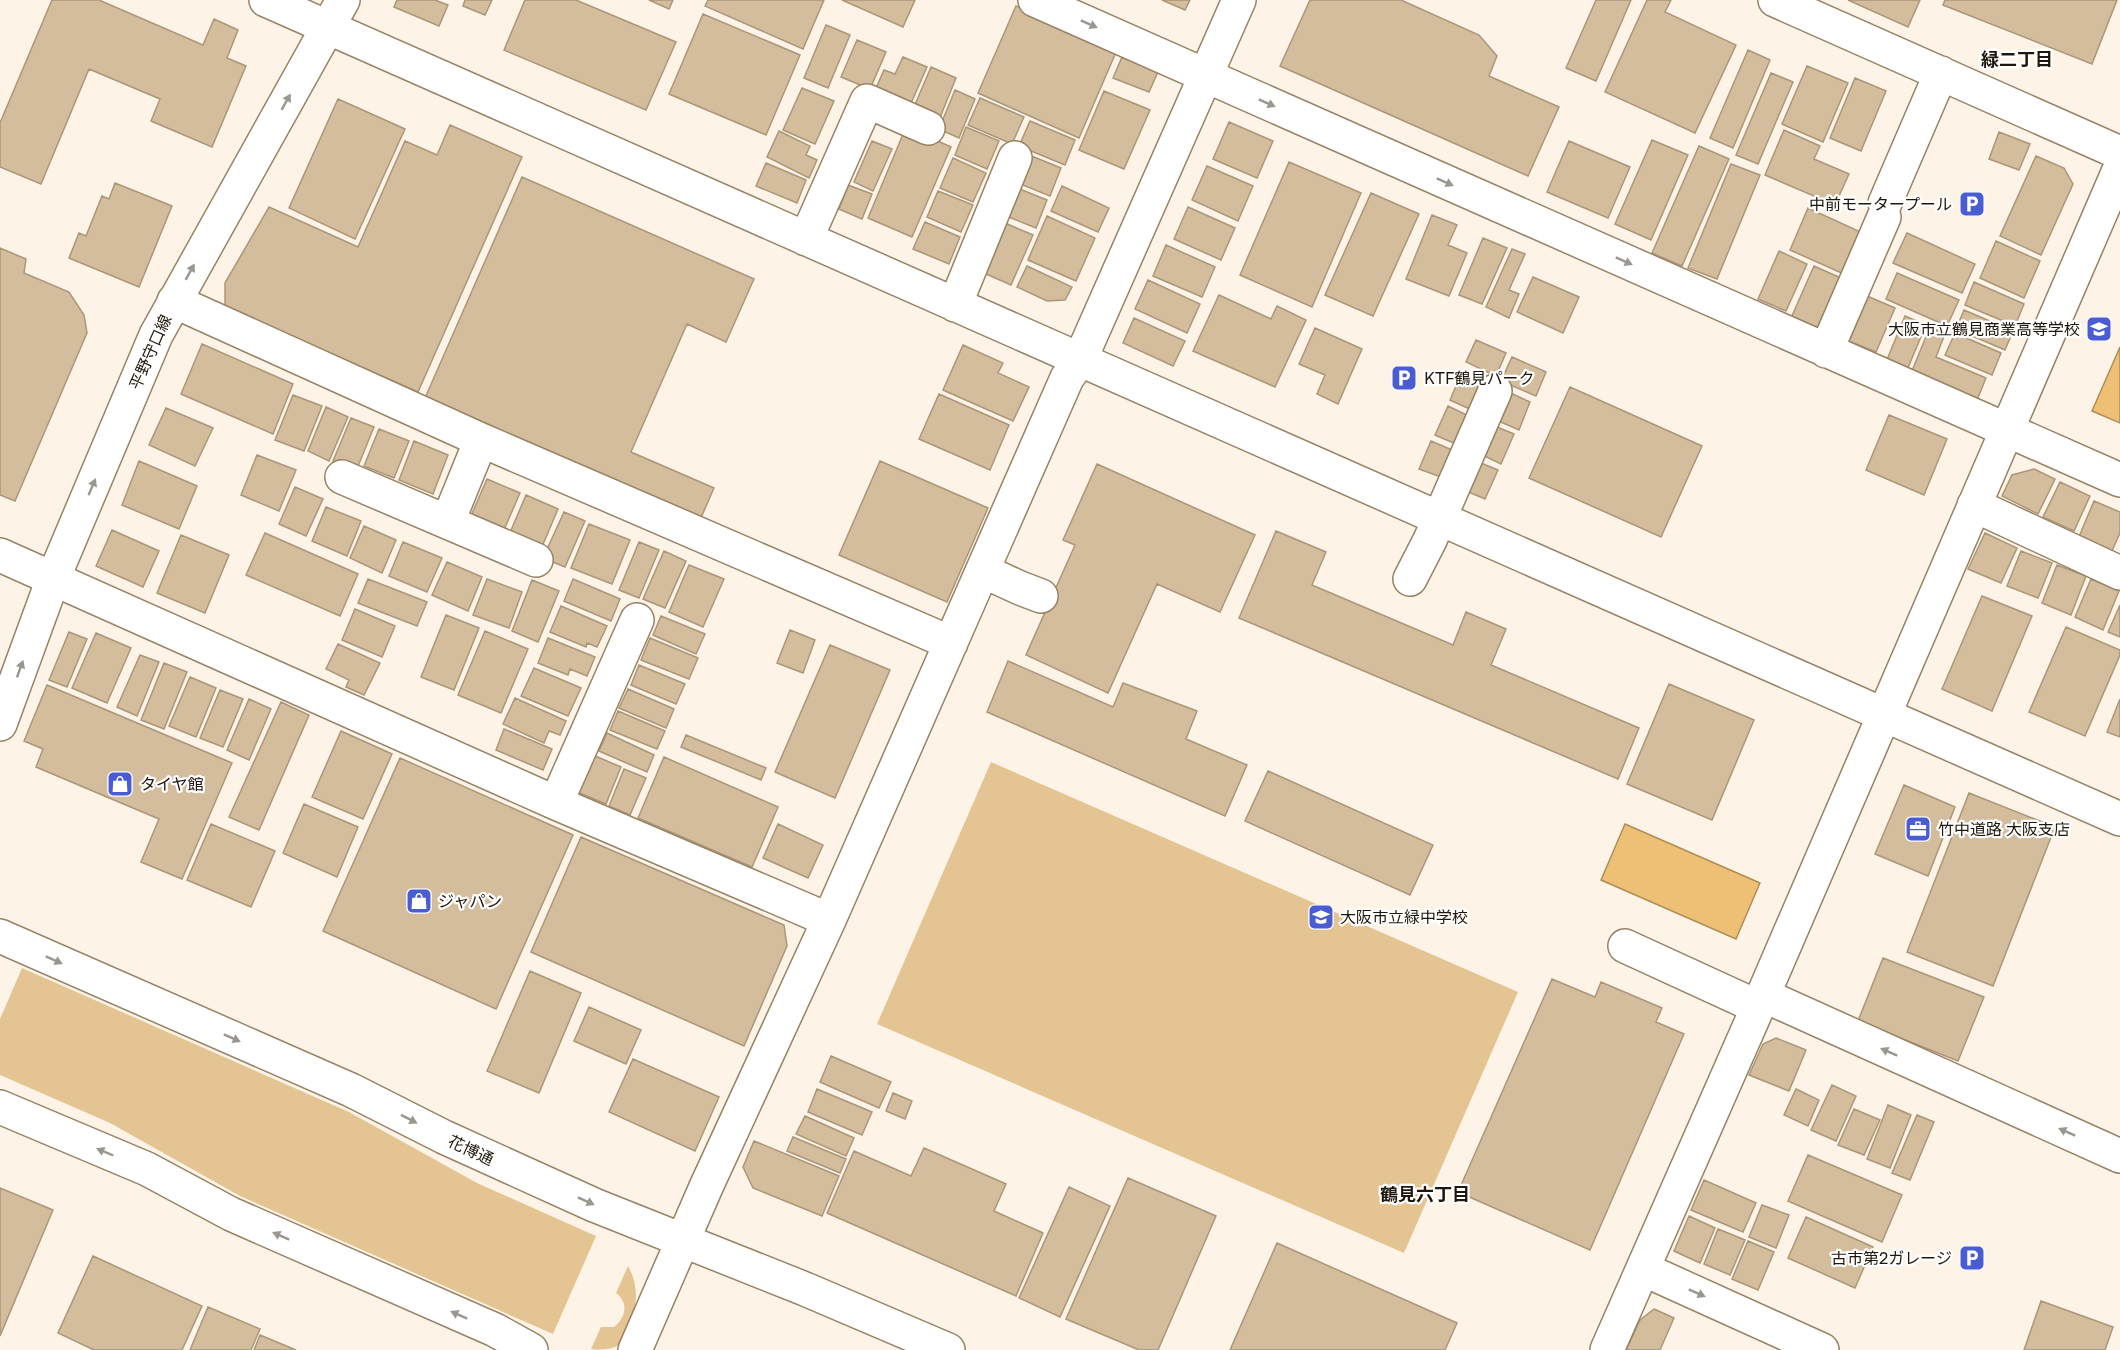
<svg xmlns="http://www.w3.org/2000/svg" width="2120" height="1350" font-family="'Golos Text','Noto Sans JP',sans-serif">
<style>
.green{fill:#e4c492}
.water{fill:#edc076;stroke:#af8d56;stroke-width:1.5}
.building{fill:#d3bd9d;stroke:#ab9677;stroke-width:1.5}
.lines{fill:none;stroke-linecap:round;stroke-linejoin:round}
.minor-casing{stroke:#978364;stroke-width:36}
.major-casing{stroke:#978364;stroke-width:36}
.minor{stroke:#fff;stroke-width:33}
.major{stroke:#fff;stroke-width:33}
.oneway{fill:#9a9791}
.labels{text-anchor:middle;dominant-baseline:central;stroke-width:4.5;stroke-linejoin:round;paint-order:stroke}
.poi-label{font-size:16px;fill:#1f170b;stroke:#fff;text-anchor:start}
.street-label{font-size:16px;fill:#1f170b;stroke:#fff}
.neighbourhood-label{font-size:18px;font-weight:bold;fill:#1f170b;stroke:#fff}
</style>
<rect width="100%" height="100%" fill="#fdf4e7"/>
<path class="green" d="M991 762 1518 992 1404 1253 877 1024Z
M22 968 349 1112 477 1183 596 1236 553 1334 240 1196 110 1123 0 1075V1019Z
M628 1266C640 1287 637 1307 628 1329 626 1335 624 1342 619 1345 610 1350 601 1350 591 1349L601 1327H614C626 1317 629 1303 616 1293Z"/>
<path class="water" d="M2120 347V423L2092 411Z
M1625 824 1760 883 1736 939 1601 880Z"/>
<path class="building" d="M52 0H99L203 45 214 19 238 30 227 58 246 66 212 147 151 121 160 99 89 69 41 184 0 167V123Z
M397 0H435L448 5 439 26 394 7Z
M465 0H492L485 15 463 6Z
M525 0H576L676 42 646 110 504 50Z
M649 0H673L669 9Z
M708 0H824L803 49 705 6Z
M842 0H915L903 27Z
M1162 0H1190L1185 10Z
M1310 0H1401L1479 35 1497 56 1489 76 1559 107 1528 176 1280 66Z
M1596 0H1631L1596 81 1566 68Z
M1647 0H1671L1665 12 1736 45 1695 133 1605 92Z
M1848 0H1920L1908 27Z
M1945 0H2117L2092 64 1943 5Z
M1016 6 1117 50 1079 138 978 93Z
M703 14 800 55 766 135 669 94Z
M826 25 850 35 828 88 804 78Z
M857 40 886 52 870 89 841 77Z
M1748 50 1770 60 1733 148 1710 138Z
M903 57 927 67 908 110 873 95 884 70 895 74Z
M1122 57 1158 72 1149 92 1113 78Z
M1807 66 1848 83 1823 142 1782 124Z
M931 67 956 78 937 125 911 114Z
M1771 73 1793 82 1758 164 1736 155Z
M1855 78 1886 91 1861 151 1830 138Z
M802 88 834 101 815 144 783 130Z
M955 90 975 99 959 138 939 129Z
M1104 91 1150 110 1124 169 1079 150Z
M980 98 1024 117 1012 144 968 125Z
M338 99 405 129 355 239 289 208Z
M1030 121 1075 140 1065 165 1019 146Z
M1229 122 1273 141 1257 178 1213 159Z
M450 125 522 157 418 392 225 307V283L269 207 358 247 405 141 437 155Z
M906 127 951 147 912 237 868 218Z
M966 127 999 141 987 169 955 155Z
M1784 130 1820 146 1814 159 1849 174 1835 205 1765 175Z
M779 131 810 146 806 155 817 160 809 178 767 157Z
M1999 132 2030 144 2019 170 1989 159Z
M1652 140 1688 155 1651 240 1615 224Z
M872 141 892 149 873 191 854 182Z
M1569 141 1630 167 1608 218 1547 192Z
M1699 146 1729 159 1682 266 1652 253Z
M1024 153 1061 168 1050 196 1013 181Z
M2036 156 2064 168 2073 184 2041 255 2000 236Z
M953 158 986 173 973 202 940 188Z
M1289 162 1361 193 1312 307 1240 275Z
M766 163 806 180 797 203 756 186Z
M1731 164 1760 175 1717 279 1688 268Z
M1207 166 1253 186 1238 221 1192 200Z
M522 177 754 279 726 342 687 324 631 452 714 488 700 520 425 398Z
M115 183 172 206 139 287 69 258 79 233 86 236 102 196 109 199Z
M848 185 872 194 862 219 839 209Z
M1012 186 1047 200 1036 228 1001 214Z
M1062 186 1109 208 1098 232 1051 211Z
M938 191 973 205 961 232 927 217Z
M1371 193 1419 214 1373 316 1325 295Z
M1188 207 1235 228 1221 260 1174 239Z
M1808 208 1865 234 1846 275 1790 250Z
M1432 215 1457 225 1448 245 1467 253 1449 296 1406 279Z
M1047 216 1095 238 1076 281 1028 260Z
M998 220 1033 235 1011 285 977 270Z
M925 222 960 237 949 264 913 249Z
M1907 233 1975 264 1962 293 1893 263Z
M1483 238 1507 248 1482 304 1459 295Z
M1996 241 2040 261 2024 298 1980 278Z
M1166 245 1215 267 1202 297 1153 276Z
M0 248 26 259 24 273 69 292 84 315 87 333 15 501 0 495Z
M1512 249 1525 254 1509 290 1519 294 1509 318 1486 307Z
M1779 251 1807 264 1786 311 1758 299Z
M1027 266 1072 287 1065 300 1047 301 1017 287Z
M1814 266 1843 279 1820 331 1791 318Z
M1897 273 1959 300 1947 326 1886 299Z
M1533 277 1579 297 1563 333 1517 312Z
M1148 280 1200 304 1187 333 1135 309Z
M1974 282 2024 304 2015 326 1965 305Z
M1219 295 1271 319 1277 306 1306 320 1275 387 1193 351Z
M1867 296 1895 308 1876 352 1848 341Z
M1964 310 2013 331 2005 350 1956 329Z
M1905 316 1926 325 1907 370 1886 362Z
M1134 318 1185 341 1173 366 1123 343Z
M1930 327 1945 334 1936 357 1986 378 1977 400 1911 373Z
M1315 328 1362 349 1338 404 1317 394 1325 375 1299 364Z
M1955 333 2001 353 1992 375 1945 355Z
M1476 340 1506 353 1496 376 1466 362Z
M202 344 293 384 273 434 181 394Z
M963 345 1003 363 998 373 1029 387 1013 421 943 390Z
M1512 357 1546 372 1536 396 1501 381Z
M1462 372 1486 382 1474 411 1450 400Z
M1570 387 1702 446 1661 537 1529 478Z
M1506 391 1530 402 1519 430 1494 419Z
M939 394 1009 425 990 470 919 439Z
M293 395 322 406 304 451 275 440Z
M1448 406 1469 416 1456 444 1435 435Z
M326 407 348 417 329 461 308 451Z
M166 408 213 428 195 466 149 445Z
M1889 415 1947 439 1924 495 1866 470Z
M351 418 374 427 356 471 333 461Z
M1492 425 1514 434 1501 464 1480 454Z
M379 429 409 441 394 478 364 466Z
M414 441 448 455 433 494 399 480Z
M1431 441 1452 450 1441 477 1419 469Z
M257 455 296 470 279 511 241 495Z
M139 461 197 486 179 529 122 505Z
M880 461 988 508 947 602 839 555Z
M1476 461 1498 470 1485 499 1464 490Z
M1097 464 1255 535 1220 612 1157 584 1108 693 1026 655 1075 545 1063 540Z
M2034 469 2055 479 2038 514 2002 496 2012 475Z
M487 479 520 493 503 532 470 518Z
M2060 482 2090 496 2074 531 2043 517Z
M295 487 323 499 306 536 279 524Z
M526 495 558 509 541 549 509 535Z
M2094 501 2120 512V533L2111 553 2078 539Z
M326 507 361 521 347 556 312 541Z
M564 512 585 521 565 567 543 558Z
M589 524 630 540 612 584 571 568Z
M364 526 396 540 382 573 350 558Z
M112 530 159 551 143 587 96 566Z
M1276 531 1326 552 1312 585 1453 645 1466 612 1506 629 1491 665 1639 728 1618 779 1239 618Z
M265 533 358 574 340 616 246 575Z
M1985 533 2017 548 2001 583 1968 569Z
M181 535 229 555 205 613 157 593Z
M403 542 442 558 427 592 389 576Z
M639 542 659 550 639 598 619 590Z
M664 551 686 561 665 608 643 599Z
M2021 551 2052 563 2038 598 2007 586Z
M447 562 482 577 468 611 432 595Z
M689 565 724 579 703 627 669 612Z
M2057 565 2086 576 2071 615 2042 603Z
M368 579 427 602 417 626 358 603Z
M487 579 522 592 509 628 473 615Z
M573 579 620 599 611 621 564 601Z
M2091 579 2119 591 2103 630 2075 617Z
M532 580 559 591 538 642 512 631Z
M1982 596 2032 616 1992 711 1942 689Z
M2120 605V637L2108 632Z
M561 606 607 626 597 647 587 643 586 647 550 632Z
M355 609 395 626 382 657 342 640Z
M446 615 479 628 454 690 421 677Z
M661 616 705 634 696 654 653 635Z
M2066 627 2120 650V655L2085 736 2029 712Z
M790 630 815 640 803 673 777 663Z
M485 631 528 649 501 713 458 695Z
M69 632 87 639 67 687 49 680Z
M96 633 131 648 107 703 72 688Z
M548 638 595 657 587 676 570 669 568 675 538 663Z
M650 638 698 658 689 679 641 660Z
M338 644 380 663 364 695 346 687 349 680 326 669Z
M830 645 890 670 835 798 775 772Z
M140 655 159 662 137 716 117 707Z
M1008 661 1113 707 1123 683 1197 711 1186 739 1247 765 1225 816 987 712Z
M164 663 187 672 164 729 141 720Z
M639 665 685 684 676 704 631 685Z
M534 668 581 688 568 716 521 696Z
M190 677 216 688 196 737 169 726Z
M1669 684 1754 720 1712 820 1627 784Z
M47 685 232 763 182 879 141 862 159 819 36 767 43 749 24 741Z
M628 689 674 709 666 728 619 708Z
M220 690 243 699 223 747 200 738Z
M515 698 566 721 560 735 549 731 544 743 503 724Z
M249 699 271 709 249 760 227 750Z
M2120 699V737L2107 732Z
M281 702 309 715 259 830 229 817Z
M618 711 665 731 657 749 610 730Z
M504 729 552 749 543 770 496 750Z
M341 731 392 754 363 819 312 797Z
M607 733 654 755 647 772 599 751Z
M686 735 766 768 761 780 681 747Z
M593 755 621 767 606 804 577 792Z
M664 757 778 807 752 867 638 818Z
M400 758 573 835 496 1009 323 931Z
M624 769 646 778 630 815 609 806Z
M1268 771 1433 845 1410 895 1245 821Z
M1904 785 1955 807 1928 876 1875 854Z
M1969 793 2055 827 1993 986 1907 952Z
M304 804 358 827 337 877 283 853Z
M211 824 275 851 251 907 187 880Z
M778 824 823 845 808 878 763 858Z
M581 837 784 925 787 946 744 1046 531 952Z
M1883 958 1984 997 1958 1061 1858 1021Z
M530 971 581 993 539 1093 487 1071Z
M1552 979 1595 997 1601 982 1662 1008 1656 1022 1684 1034 1590 1250 1458 1192Z
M589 1007 641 1030 626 1064 574 1041Z
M1776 1038 1806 1050 1789 1091 1749 1075 1763 1044Z
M831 1056 891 1082 879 1108 820 1082Z
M633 1059 719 1097 695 1151 609 1112Z
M1832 1085 1856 1096 1836 1141 1811 1130Z
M817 1089 872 1112 862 1135 808 1112Z
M1796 1089 1819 1100 1808 1126 1784 1115Z
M893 1093 912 1101 905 1119 886 1111Z
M1888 1105 1911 1115 1890 1168 1867 1159Z
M1854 1109 1880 1120 1864 1155 1838 1145Z
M1917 1115 1934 1122 1910 1180 1892 1173Z
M805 1116 854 1138 846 1156 796 1134Z
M793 1137 846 1159 840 1173 787 1151Z
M754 1141 839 1176 822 1216 753 1188 743 1167Z
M924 1148 1006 1184 994 1211 1043 1233 1016 1296 827 1213 854 1151 911 1176Z
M1808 1155 1902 1195 1882 1242 1788 1201Z
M1128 1178 1216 1216 1158 1350H1139L1066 1319Z
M1704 1180 1756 1203 1743 1232 1691 1210Z
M1069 1187 1110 1206 1060 1317 1019 1298Z
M0 1188 53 1210 0 1336Z
M1762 1205 1789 1215 1776 1248 1749 1237Z
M1689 1216 1715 1228 1700 1263 1674 1251Z
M1806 1217 1873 1247 1855 1288 1788 1258Z
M1718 1229 1745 1240 1730 1275 1704 1264Z
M1748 1241 1774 1252 1758 1290 1732 1279Z
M1277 1243 1457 1323 1445 1350H1230Z
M93 1256 202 1306 182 1350H94L58 1333Z
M2041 1301 2113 1327 2105 1350H2024Z
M208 1307 260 1329 251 1350H190Z
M1654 1309 1674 1318 1660 1350H1626L1640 1320Z
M260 1335 296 1350H254Z"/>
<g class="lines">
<g class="minor-casing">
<path id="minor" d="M266 0 2120 819
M1035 0 2120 480
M1775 0 2120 153
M1885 203 1941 73
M806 239 867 101 928 128
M174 301 481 440 951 643
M955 305 1015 158
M1826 351 1884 217
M342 477 536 560
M1974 505 2120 573
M448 521 481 440
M0 555 556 803 829 920
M983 571 1020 588 1041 596
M1410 579 1430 540 1495 391
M556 803 637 620
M0 936 351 1090 444 1137 594 1205 805 1289 948 1350
M1625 946 1758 1007
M1763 995 2120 1156
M0 1107 147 1169 231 1214 495 1330 531 1350
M1643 1269 1822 1350
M635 1350 706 1187 829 920 1067 378 1080 360 1239 0
M1607 1350 1758 1007 2120 168"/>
</g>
<g class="major-casing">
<path id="major" d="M0 724 53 579 156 335 343 0"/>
</g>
<use href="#minor" class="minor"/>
<use href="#major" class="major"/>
</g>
<defs><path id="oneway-solid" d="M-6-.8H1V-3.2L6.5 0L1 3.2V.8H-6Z" transform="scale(1.5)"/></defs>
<g class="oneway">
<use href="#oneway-solid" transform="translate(1089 24) rotate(24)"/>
<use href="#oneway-solid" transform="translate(286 102) rotate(-61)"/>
<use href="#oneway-solid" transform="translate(1267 103) rotate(24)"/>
<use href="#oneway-solid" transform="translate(1445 182) rotate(24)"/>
<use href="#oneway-solid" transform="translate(1624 261) rotate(24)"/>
<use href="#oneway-solid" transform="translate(190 272) rotate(-61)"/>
<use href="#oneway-solid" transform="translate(92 487) rotate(-67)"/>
<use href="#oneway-solid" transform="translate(20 669) rotate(-70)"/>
<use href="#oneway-solid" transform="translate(54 960) rotate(24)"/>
<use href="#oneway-solid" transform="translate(232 1038) rotate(24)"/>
<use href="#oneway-solid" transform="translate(1889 1052) rotate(-156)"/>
<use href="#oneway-solid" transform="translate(409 1119) rotate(27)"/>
<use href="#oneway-solid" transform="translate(2067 1132) rotate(-156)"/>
<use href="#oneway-solid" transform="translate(105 1152) rotate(-157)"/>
<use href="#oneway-solid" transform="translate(586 1201) rotate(24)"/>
<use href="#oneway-solid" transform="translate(281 1236) rotate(-156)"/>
<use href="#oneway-solid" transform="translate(1697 1293) rotate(24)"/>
<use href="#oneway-solid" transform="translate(459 1315) rotate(-156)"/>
</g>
<defs>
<g id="parking-square" transform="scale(1.35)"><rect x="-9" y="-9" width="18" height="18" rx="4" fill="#495cd1" stroke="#fff"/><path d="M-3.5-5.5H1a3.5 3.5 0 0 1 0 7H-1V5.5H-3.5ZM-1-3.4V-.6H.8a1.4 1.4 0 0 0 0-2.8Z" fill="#fff"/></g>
<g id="school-square" transform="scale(1.35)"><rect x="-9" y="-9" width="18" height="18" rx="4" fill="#495cd1" stroke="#fff"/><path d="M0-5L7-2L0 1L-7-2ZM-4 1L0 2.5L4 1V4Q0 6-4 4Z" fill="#fff"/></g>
<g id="shop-square" transform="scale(1.35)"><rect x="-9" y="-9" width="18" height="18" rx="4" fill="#495cd1" stroke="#fff"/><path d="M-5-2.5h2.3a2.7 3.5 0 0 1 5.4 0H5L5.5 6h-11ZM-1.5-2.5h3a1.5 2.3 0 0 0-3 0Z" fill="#fff"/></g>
<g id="office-square" transform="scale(1.35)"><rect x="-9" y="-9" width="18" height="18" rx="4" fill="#495cd1" stroke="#fff"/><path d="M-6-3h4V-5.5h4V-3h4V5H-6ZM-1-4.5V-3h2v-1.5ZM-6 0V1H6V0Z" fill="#fff"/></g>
</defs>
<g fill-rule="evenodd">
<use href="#parking-square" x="1972" y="204"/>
<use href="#school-square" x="2099" y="329"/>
<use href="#parking-square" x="1404" y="378"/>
<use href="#shop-square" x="120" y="784"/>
<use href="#office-square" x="1918" y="829"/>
<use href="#shop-square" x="419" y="901"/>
<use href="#school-square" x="1321" y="917"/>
<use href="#parking-square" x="1972" y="1258"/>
</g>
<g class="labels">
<g class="poi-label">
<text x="1952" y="204" text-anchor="end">中前モータープール</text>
<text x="2080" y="329" text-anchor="end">大阪市立鶴見商業高等学校</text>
<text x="1424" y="378">KTF鶴見パーク</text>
<text x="140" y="784">タイヤ館</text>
<text x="1938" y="829">竹中道路 大阪支店</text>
<text x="438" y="901">ジャパン</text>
<text x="1340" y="917">大阪市立緑中学校</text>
<text x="1952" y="1258" text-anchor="end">古市第2ガレージ</text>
</g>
<g class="street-label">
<text transform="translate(150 352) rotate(-66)">平野守口線</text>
<text transform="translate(471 1150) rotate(25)">花博通</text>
</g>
<g class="neighbourhood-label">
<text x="2017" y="59">緑二丁目</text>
<text x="1425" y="1194">鶴見六丁目</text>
</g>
</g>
</svg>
